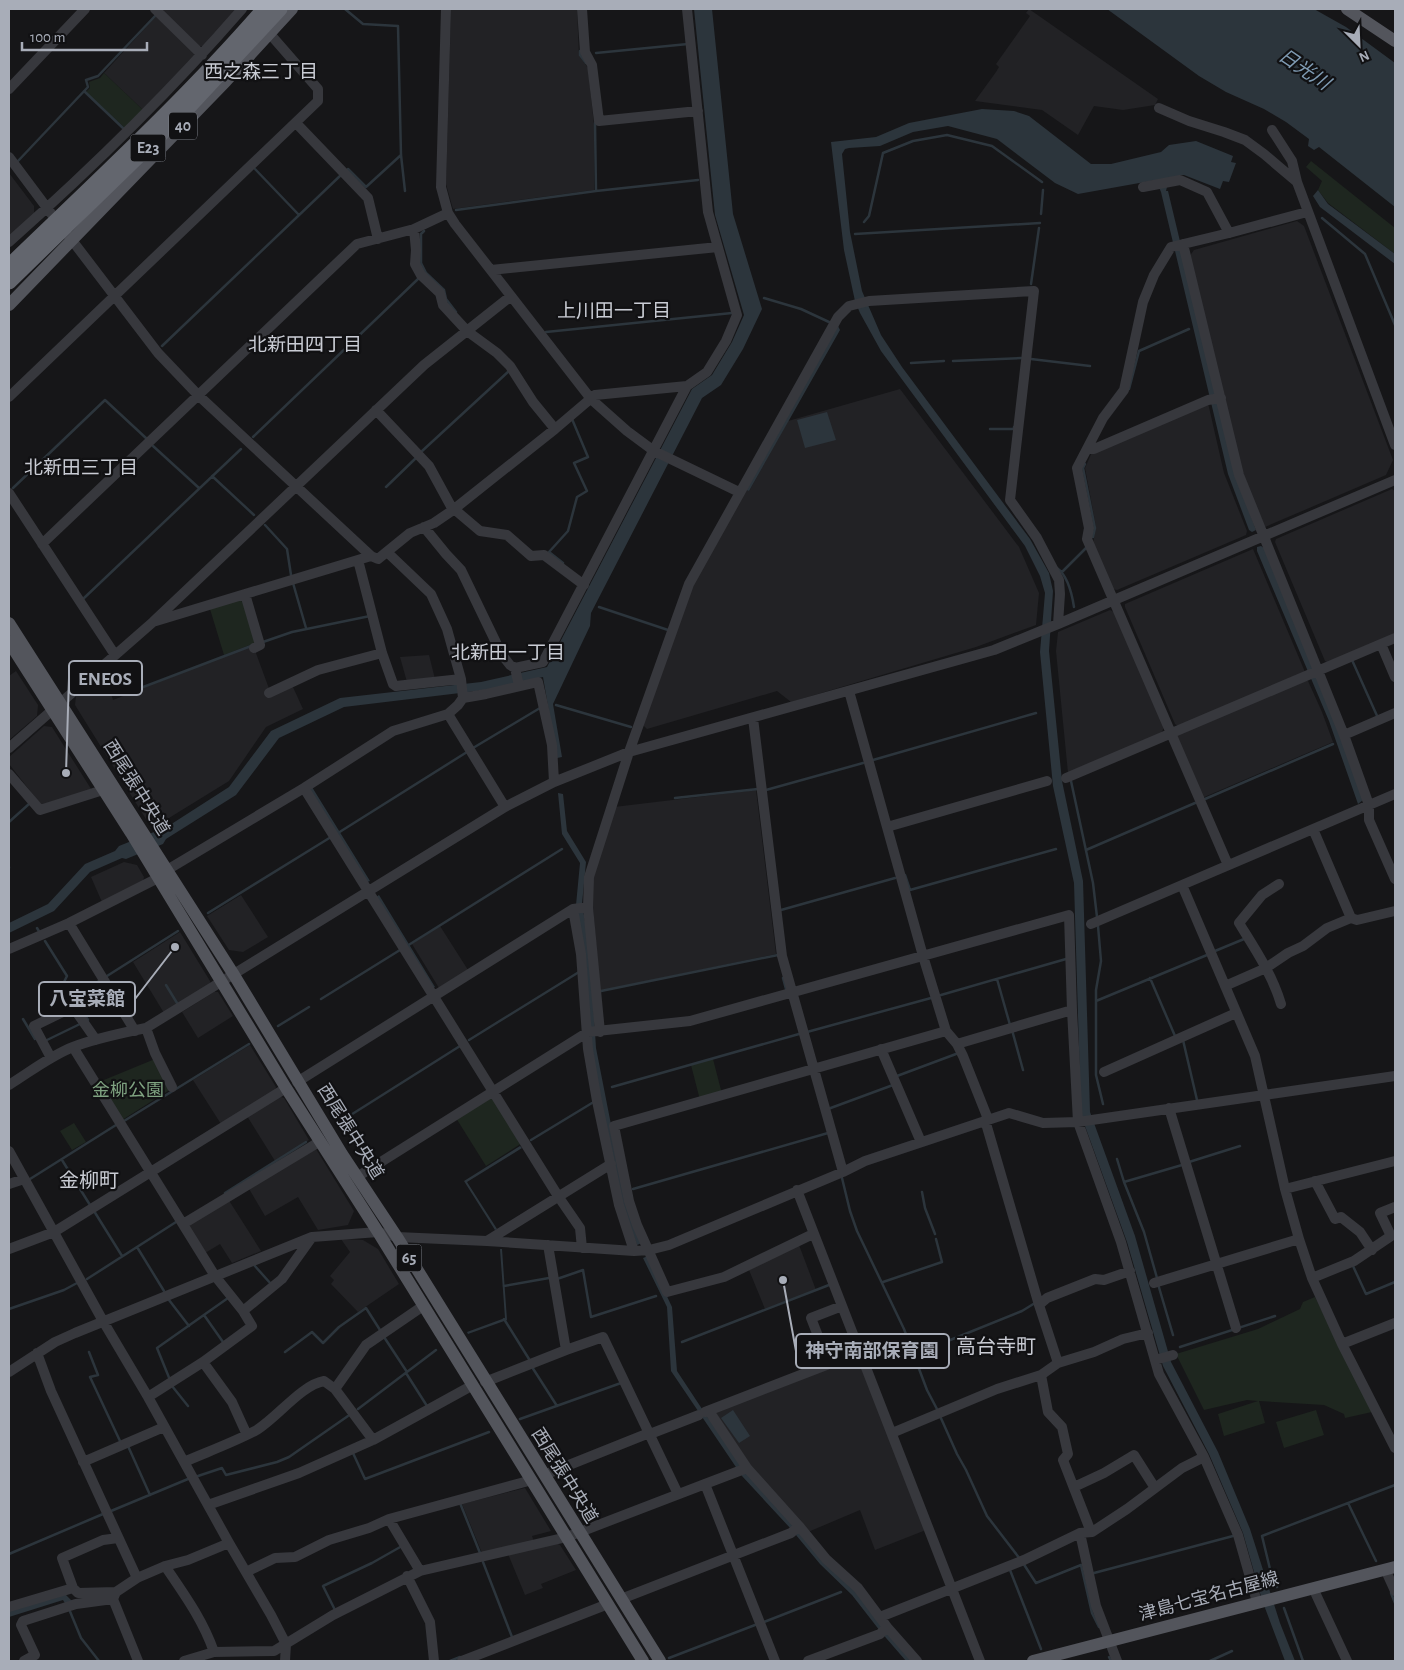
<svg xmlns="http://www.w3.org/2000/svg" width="1404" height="1670" font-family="'Alegreya Sans','Noto Sans JP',sans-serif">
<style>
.built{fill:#222225}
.green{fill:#1e261f}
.water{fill:#2c353c}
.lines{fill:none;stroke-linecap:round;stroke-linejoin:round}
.stream{stroke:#2c353c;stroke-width:2.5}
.minor{stroke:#37383d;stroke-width:10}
.major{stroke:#53555c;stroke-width:12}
.highway-bridge{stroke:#63666e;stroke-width:15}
.labels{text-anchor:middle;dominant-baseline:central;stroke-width:4.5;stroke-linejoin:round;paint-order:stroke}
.shield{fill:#111113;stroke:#7b7e86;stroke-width:1}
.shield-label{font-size:16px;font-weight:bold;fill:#a8adb8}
.street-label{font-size:18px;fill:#a8adb8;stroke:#111113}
.park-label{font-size:18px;fill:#7fa381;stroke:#111113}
.water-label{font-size:19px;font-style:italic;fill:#7f9bb3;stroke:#111113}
.neighbourhood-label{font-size:19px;fill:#c9ccd4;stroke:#111113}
.quarter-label{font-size:20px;fill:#c9ccd4;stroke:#111113}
.leader{fill:none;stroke:#a8adb8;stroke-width:2}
.callout-dot{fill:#a8adb8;stroke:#111113;stroke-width:2}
.callout{fill:#111113;stroke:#a8adb8;stroke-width:2}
.callout-label{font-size:19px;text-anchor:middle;font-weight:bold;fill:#a8adb8}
</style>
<rect width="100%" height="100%" fill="#161618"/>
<path class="built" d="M165 9H238L205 46H199L162 12Z
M451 9H577L579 55 588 68 594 125V190L453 209 446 184Z
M1029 9 1158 99 1155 105 1123 110 1094 106 1078 135 1042 110 975 101 996 72 999 67 996 64 1030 16 1026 13Z
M157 15 194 51 195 57 143 110 104 73Z
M9 173 34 206V214L9 237Z
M1297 221 1304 226 1393 460 1386 475 1265 527 1242 474 1189 257 1194 250Z
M900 389 1019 547 1039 593 1036 625 976 647 791 702 777 691 647 729 642 724 693 582 746 490 749 491 788 421Z
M1208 403 1224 473 1247 531 1246 535 1117 590 1113 589 1093 543 1096 527 1085 468 1092 452Z
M1392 489 1395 491V635L1329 663 1325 661 1275 542 1276 539Z
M1253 549 1305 672 1178 726 1175 724 1125 607V604Z
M1110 610 1114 612 1164 727 1161 734 1068 773 1056 651 1058 632Z
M253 645 271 694 292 685 303 709 266 727 229 781 156 826 149 824 75 705 76 696 104 671 113 700Z
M429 655 435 679 407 682 400 657Z
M16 671 38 705 37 716 9 740V676Z
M1305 679 1308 681 1322 712 1333 742 1202 798 1177 738V735Z
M44 726 52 727 93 792 42 806 9 764V757Z
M756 790 776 954 600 991 591 883 614 807Z
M124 862 137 865 144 877 143 881 102 902 91 877Z
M241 895 268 937 243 952 229 950 207 916Z
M440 926 468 970 439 988 412 944Z
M180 932 210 981V984L164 1013 133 962Z
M214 992H218L233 1016 198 1038 182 1012Z
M250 1045 276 1087 275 1090 221 1124 193 1080Z
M278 1096 284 1098 309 1140 275 1161 247 1116Z
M316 1149 354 1211 348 1225 318 1230 298 1197 265 1216 248 1187Z
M228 1199 261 1251 232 1263 220 1244 205 1253 189 1227 191 1222Z
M341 1239 363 1240 378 1249 399 1284 358 1312 331 1284 334 1280 330 1276 350 1252Z
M799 1245 816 1290 765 1309 749 1270Z
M850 1358 861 1363 926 1530 875 1550 860 1510 808 1532 752 1469 715 1412Z
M525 1488 551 1531 532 1536 534 1542 482 1553 462 1504Z
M556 1543 560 1545 576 1570 541 1584 543 1588 525 1595 508 1554Z"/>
<path class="green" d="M104 73 143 110 125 128 86 92 90 88 89 82 100 78Z
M1311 161 1395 228V254L1328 203 1318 190 1322 181 1306 167Z
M239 600 243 602 255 643 224 655 210 609Z
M155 1059 171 1089 122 1120 99 1082Z
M713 1059 722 1094 700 1100 691 1065Z
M488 1098 494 1099 522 1143 486 1166 456 1118Z
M74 1123 86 1142 72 1150 60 1131Z
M1315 1297 1372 1412 1345 1418 1344 1414 1324 1405 1259 1401 1265 1423 1224 1436 1218 1414 1258 1401 1247 1400 1204 1410 1176 1354 1258 1329 1300 1309 1303 1302Z
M1316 1410 1324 1435 1284 1448 1276 1422Z"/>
<path class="water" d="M694 9H712L733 214 762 309 743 349 721 385 702 398 591 613 590 626 553 704 562 757 557 758 543 677 485 690 344 707 279 738 236 795 166 839 163 844 126 859 122 858 90 872 54 911 9 933V923L48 904 85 864 115 851 119 846 154 832H159L229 787 271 731 340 698 481 682 547 667 692 389 712 375 732 342 744 315 715 215Z
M1107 9H1314L1346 27 1395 63V207L1319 147 1314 150 1308 146 1309 139 1286 122 1264 109 1226 92 1199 76Z
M982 109 1014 111 1029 116 1091 164H1111L1161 152 1169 145 1196 141 1233 156 1231 162 1236 163 1229 182 1223 181 1220 189 1184 175H1180L1167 187 1166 191H1168L1236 476 1256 530 1252 532 1249 530 1228 474 1161 192 1156 180 1078 194 1055 183 997 139 948 126 913 132 880 146 849 148 845 149 842 154 850 232 862 291 881 335 902 367 1030 539 1049 573 1053 591 1049 651 1062 781 1083 881 1090 1112 1135 1236 1171 1362 1218 1452 1250 1529 1280 1623 1295 1661H1285L1262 1600 1243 1533 1209 1454 1163 1366 1127 1242 1081 1115 1074 883 1053 786 1040 652 1045 593 1040 576 1025 546 881 351 860 313 855 301 844 250 831 142 876 137 909 123Z
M1318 190 1328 204 1395 254V264L1320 207 1313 196Z
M838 326 840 330 749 491 746 490Z
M827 412 836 440 805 448 797 420Z
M1261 546 1264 548 1335 720 1363 800 1358 804 1329 721 1257 551V547Z
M312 787 370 881 367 882 309 789Z
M558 793 563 794 567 831 586 862 582 904 590 950 596 1048 626 1201 642 1243 637 1245 621 1203 591 1048 576 905 580 863 562 834Z
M379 895 435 987 432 989 376 897Z
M520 1146 522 1148 467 1182 497 1229 495 1230 464 1181Z
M500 1249H502L507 1320 468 1334 467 1332 505 1318Z
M648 1256 672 1307 677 1371 708 1418 856 1592 912 1661H906L880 1631 852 1595 820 1564 791 1529 742 1476 671 1371 667 1307 643 1258Z
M733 1410 750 1436 739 1443 721 1418Z
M65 1594 71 1600 108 1596 66 1605 63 1600 9 1617V1611Z"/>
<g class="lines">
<path class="stream" d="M345 9 363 24 398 26 401 155 405 191
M580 51V55L586 63
M596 53 688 44
M84 91 124 129
M595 123 596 191
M18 161 88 87 86 80 98 76 156 15
M255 169 299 215
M348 169 366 187 401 155
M456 210 596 191 698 180
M1041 214 1043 190
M1322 218 1365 254 1395 325
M864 222 869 216 883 153 913 141 947 135 992 146 1042 182
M424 231 421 234V263L426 273 444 290 446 299 456 312
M855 234 1040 223
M1031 284 1039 228
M764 298 801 309 829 322
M546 332 732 313
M162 346 341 175
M1031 359 1090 366
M953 361 1021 358
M911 363 944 361
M1129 389 1139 351 1189 329
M990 429H1014V427
M253 437 418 279
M153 446 199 488
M421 452 509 371
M1085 464 1083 468 1095 528 1093 537
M212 476 254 515
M386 487 417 457
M13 488 105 400 147 439
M265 525 287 549 291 575
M563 563 549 552 568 531 577 497 587 491 574 463 588 457 572 419
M1057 568C1068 576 1072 594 1074 607
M1062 572 1087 547
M293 583 306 628
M83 599 241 449
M599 607 668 630
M263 642 292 632 370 616
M1352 660 1378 718
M138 689 251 646
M556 705 631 727
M473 748 540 708
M873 760 1036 713
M1071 781 1093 883 1097 917
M766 790 863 763
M675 798 758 789
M1205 799 1333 744
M9 822 29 804
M338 833 467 752
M1086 850 1195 803
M9 867V868
M905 875 910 890 1056 849
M781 910 895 878
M208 913 331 837
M1098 926 1101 961 1096 990V1075L1103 1104
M37 928 40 933
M45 941 67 976 62 986 74 997 88 1020
M407 946 562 849
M1215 951 1244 939
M107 976 178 931
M783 978 786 989
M1150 978 1175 1036
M997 979 1010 1025
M166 985 177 1003
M601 991 778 955
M941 995 1066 959
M74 997 99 981
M321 999 400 950
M1096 1001 1207 955
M23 1019 35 1039
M278 1026 309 1007
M1012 1030 1023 1070
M807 1032 931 998
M47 1040 80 1024
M469 1040 579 972
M1183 1040 1197 1100
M897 1076 956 1054
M612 1087 799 1034
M828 1109 893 1085
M124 1121 249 1044
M338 1123 460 1046
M531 1140 592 1103
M1117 1159 1124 1182 1144 1232 1157 1278
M62 1160 90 1205
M1189 1162 1240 1146
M842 1178 850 1211 857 1231 904 1329 927 1390 938 1411
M30 1179 116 1125
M1124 1182 1182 1165
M633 1189 828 1133
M922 1192 925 1208 935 1234
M225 1193 306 1142
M94 1211 122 1256
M137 1247 164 1291
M254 1265 271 1284 269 1285
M1353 1266 1366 1294 1395 1282
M87 1279 176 1222
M557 1279 583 1270 591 1317 656 1296
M883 1282 942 1262 936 1239
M1158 1284 1173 1335
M504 1286 549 1278
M169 1300 189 1326
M9 1309 64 1290 77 1283
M204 1315 223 1342
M504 1319 529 1359
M384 1337 407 1372
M682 1342 829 1285
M1180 1347 1275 1316
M89 1352 98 1375 90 1377 120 1441
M285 1352 312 1332 323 1343 339 1327 366 1308 380 1330
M914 1357 918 1353 1022 1311 1035 1303
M532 1367 557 1406
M406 1373 427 1406
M170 1380 157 1348 228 1298
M172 1386 188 1406
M358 1409 436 1350
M940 1416 957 1454 966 1470 987 1516 1020 1559
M520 1419 621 1383
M128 1446 150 1495
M353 1453 365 1479 489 1432
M198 1476 222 1468 226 1475 277 1462 289 1457 348 1416
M460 1503 480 1553
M1348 1503 1376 1561
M111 1511 188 1479
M9 1554 103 1514
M483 1562 512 1637
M1023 1563 1036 1583 1081 1565 1092 1613 1099 1627
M1010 1570 1041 1649
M1094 1573 1233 1536
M1277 1587 1270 1569 1262 1536 1395 1485
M1391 1593 1395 1603
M1284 1608 1303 1661
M69 1609 81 1638 99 1661
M335 1610 323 1586 372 1563 402 1546
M764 1622 841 1592
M1109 1657 1111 1661
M669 1658 755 1625
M450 1661 460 1657
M1210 1661 1232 1651"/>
<path class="minor" d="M155 9 202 55
M446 9 441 187 448 213 455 224 591 399 627 431 654 451 739 492
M582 9 585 52 592 65 599 121 698 111
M9 89 85 9
M1159 108 1189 121 1224 132 1245 140 1264 154 1297 182 1395 445
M296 123 368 198 378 239
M1272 130 1292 161 1297 182
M9 157 59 224
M1143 187 1180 180 1207 192 1229 233
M414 229 416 250 415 264 421 275 440 293 443 305 467 331 497 353 510 366 533 402 555 429
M68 235 158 353 198 395 371 556 378 559 410 533 434 523 453 510 555 429 595 395 687 386
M9 242C91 169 170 92 242 9
M1183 244 1239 475 1344 735 1369 805V820L1395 879
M491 270 718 247
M9 397 318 101V89L270 34
M376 410 429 466 453 510
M1087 449H1094L1208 400 1221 398
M9 493 115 655
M454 509 480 531 507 535 531 556 544 555 584 585
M424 527 446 554 461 570 502 655 510 665 515 668 519 686
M42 544 357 244 414 229 448 213
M358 560 382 653 393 684 396 686 461 679
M245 594 260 645 254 648
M156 621 371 556
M1381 644 1395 677
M515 668 543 662 687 386 707 372 726 341 737 315 708 212 687 9
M849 691 923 956 946 1031 957 1044 963 1056 988 1119
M269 693 318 670 382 653
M463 698 486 694 538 682 552 745 554 782
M448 714 505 807
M753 718 782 956 843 1172
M1344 735 1395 713
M9 748 153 622 424 365 511 296
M9 774 40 810 103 790
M1066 778 1395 638
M304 788 558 1196 580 1228 582 1248
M1395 794 1182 885 1255 1056 1285 1189 1299 1239 1312 1278 1342 1344 1395 1448
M887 827 1047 781
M1313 829 1351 918
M1228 865 1087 539 1089 528 1077 468 1103 418 1124 390 1143 302 1154 275 1171 247 1229 233 1307 212
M167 870 304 788 393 731 448 714 458 705 463 698 461 679 447 629 431 594 387 552
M1279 884 1262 895 1239 923C1255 949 1272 974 1281 1004
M573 909 581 954 588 1049 597 1101 619 1205 634 1251
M69 923 135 1031
M1091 924 1182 885
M9 949 69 923 158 878
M1225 986 1266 968 1288 953 1303 946 1327 928 1351 918 1357 920 1395 911
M146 1028 155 1053 172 1087
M600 1032 588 907 589 877 629 752 689 584 838 317 849 306 869 301 1034 291 1010 500 1037 538 1059 580 1060 594 1058 624
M957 1044 1072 1010
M73 1047 215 1276 243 1311 252 1326 203 1362 148 1397
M881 1049 921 1142
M51 1058 34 1026 73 1007 96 1040
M1104 1072 1236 1013
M297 1082 573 909 588 907
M9 1085C30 1072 50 1056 73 1047 96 1038 122 1033 146 1028L505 807 554 782 629 752 994 650 1058 624 1395 480
M1169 1108 1236 1328
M985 1120 1039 1305 1058 1363
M9 1151 103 1321 148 1397 229 1543 271 1615 286 1644 285 1661
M357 1177 588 1032 690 1021 1069 915 1072 1010 1078 1122 1121 1242 1159 1374 1204 1457 1238 1535 1257 1602
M1315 1181 1335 1219 1341 1217 1360 1232 1372 1250
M9 1184 24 1179
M1285 1189 1395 1161
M797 1190 980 1661
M183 1224 319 1142
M813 1234 724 1277 667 1292 637 1225 629 1201 614 1126 946 1031
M487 1241 611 1164
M9 1249 54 1232 286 1088
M1312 1278 1354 1261 1391 1236 1380 1213 1395 1207
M1154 1283 1299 1239
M1039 1305 1047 1298 1095 1279 1104 1280 1130 1271
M243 1311 282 1279 312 1237
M1342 1344 1395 1323
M566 1350 603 1337 678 1494
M37 1353 51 1391 137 1578 116 1592 113 1599 138 1661
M1155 1360 1173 1355
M203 1362 232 1402 247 1435
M829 1364 811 1318 842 1306
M9 1372 55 1342 75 1333 312 1237 378 1232 397 1237 487 1241 634 1251 649 1250 669 1245 843 1172 865 1161 1009 1113 1043 1123 1078 1122 1395 1076
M1041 1375 1048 1412 1062 1427 1068 1454 1063 1460 1091 1532
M485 1382 566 1350 548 1245
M335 1389 366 1345 423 1306
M709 1411 747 1468 799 1526 826 1559 858 1588 887 1627 917 1661
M705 1412 860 1352
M892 1433 997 1389 1041 1375 1058 1363 1094 1352 1123 1339 1148 1333
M650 1434 699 1415
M83 1462 164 1427
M184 1462C207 1452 232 1443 255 1431 276 1419 301 1385 324 1381L335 1389 373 1440
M544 1475 649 1433
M705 1484 747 1468
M1074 1487 1104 1473 1134 1455 1155 1488
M208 1505 299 1473 373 1440 473 1385
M389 1519 420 1571
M1080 1533 1096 1606 1117 1661
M165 1566C184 1594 203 1620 214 1652
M1385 1569 1395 1591
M246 1572 275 1558 295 1557 329 1540 369 1528 389 1519 532 1480
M407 1576 430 1622 434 1661
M137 1578 165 1566 188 1560 229 1543
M73 1588 62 1558 103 1540 118 1538
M1313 1588 1347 1661
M621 1599 791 1533 799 1526
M9 1607 73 1588 78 1593 116 1592
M880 1617 1024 1560 1080 1533 1092 1532 1127 1509 1182 1468 1204 1457
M24 1661 35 1655 21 1625 23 1621 76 1604 113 1599
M184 1661 214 1652 274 1651 333 1615 420 1571 567 1537 705 1484 775 1661
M462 1661 608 1604
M808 1661 880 1634 887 1627"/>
<path class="major" d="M1347 9 1395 41
M9 305 226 81 292 9
M9 623 234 975 342 1154 397 1237 660 1661
M9 642 131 833 286 1088 378 1232 643 1661
M1033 1661 1395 1567"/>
<path class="highway-bridge" d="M9 266C96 182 185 100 264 9
M9 282 189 107 280 9"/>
</g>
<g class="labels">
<g class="shield">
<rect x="169" y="112.5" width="28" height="27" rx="4"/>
<rect x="130.5" y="134.5" width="35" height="27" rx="4"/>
<rect x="396.5" y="1244.5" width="25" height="27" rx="4"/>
</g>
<g class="shield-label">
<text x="183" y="126">40</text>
<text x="148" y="148">E23</text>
<text x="409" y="1258">65</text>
</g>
<g class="street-label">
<text transform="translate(136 788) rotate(58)">西尾張中央道</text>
<text transform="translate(350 1132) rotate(58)">西尾張中央道</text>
<text transform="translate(564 1476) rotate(58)">西尾張中央道</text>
<text transform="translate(1209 1597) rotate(-15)">津島七宝名古屋線</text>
</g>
<g class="park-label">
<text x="128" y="1091">金柳公園</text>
</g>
<g class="water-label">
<text transform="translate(1304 70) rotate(34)">日光川</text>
</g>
<g class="neighbourhood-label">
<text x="261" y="72">西之森三丁目</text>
<text x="614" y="311">上川田一丁目</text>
<text x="305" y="345">北新田四丁目</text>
<text x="81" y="468">北新田三丁目</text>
<text x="508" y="653">北新田一丁目</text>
</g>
<g class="quarter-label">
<text x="89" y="1181">金柳町</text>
<text x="996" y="1347">高台寺町</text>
</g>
</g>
<path class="leader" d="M66 773L69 678M175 947L135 999M783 1280L796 1351"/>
<g class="callout-dot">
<circle cx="66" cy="773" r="5"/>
<circle cx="175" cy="947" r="5"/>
<circle cx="783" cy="1280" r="5"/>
</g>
<g class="callout">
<rect x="69" y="661" width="73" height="34" rx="5"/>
<rect x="39" y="982" width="96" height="34" rx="5"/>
<rect x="796" y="1334" width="153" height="34" rx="5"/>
</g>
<g class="callout-label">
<text x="105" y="685">ENEOS</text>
<text x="87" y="1005">八宝菜館</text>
<text x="872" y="1357">神守南部保育園</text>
</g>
<rect width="1404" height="1670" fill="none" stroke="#a8adb8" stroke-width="20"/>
<g transform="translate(1359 45) rotate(156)" stroke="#111113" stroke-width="4" paint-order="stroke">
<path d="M0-4L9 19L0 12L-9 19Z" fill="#a8adb8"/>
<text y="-8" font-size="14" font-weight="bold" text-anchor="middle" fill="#a8adb8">N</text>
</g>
<path d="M22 42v8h125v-8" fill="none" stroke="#a8adb8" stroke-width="2.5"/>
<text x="30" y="42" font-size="15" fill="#a8adb8" stroke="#111113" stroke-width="4" paint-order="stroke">100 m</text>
</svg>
